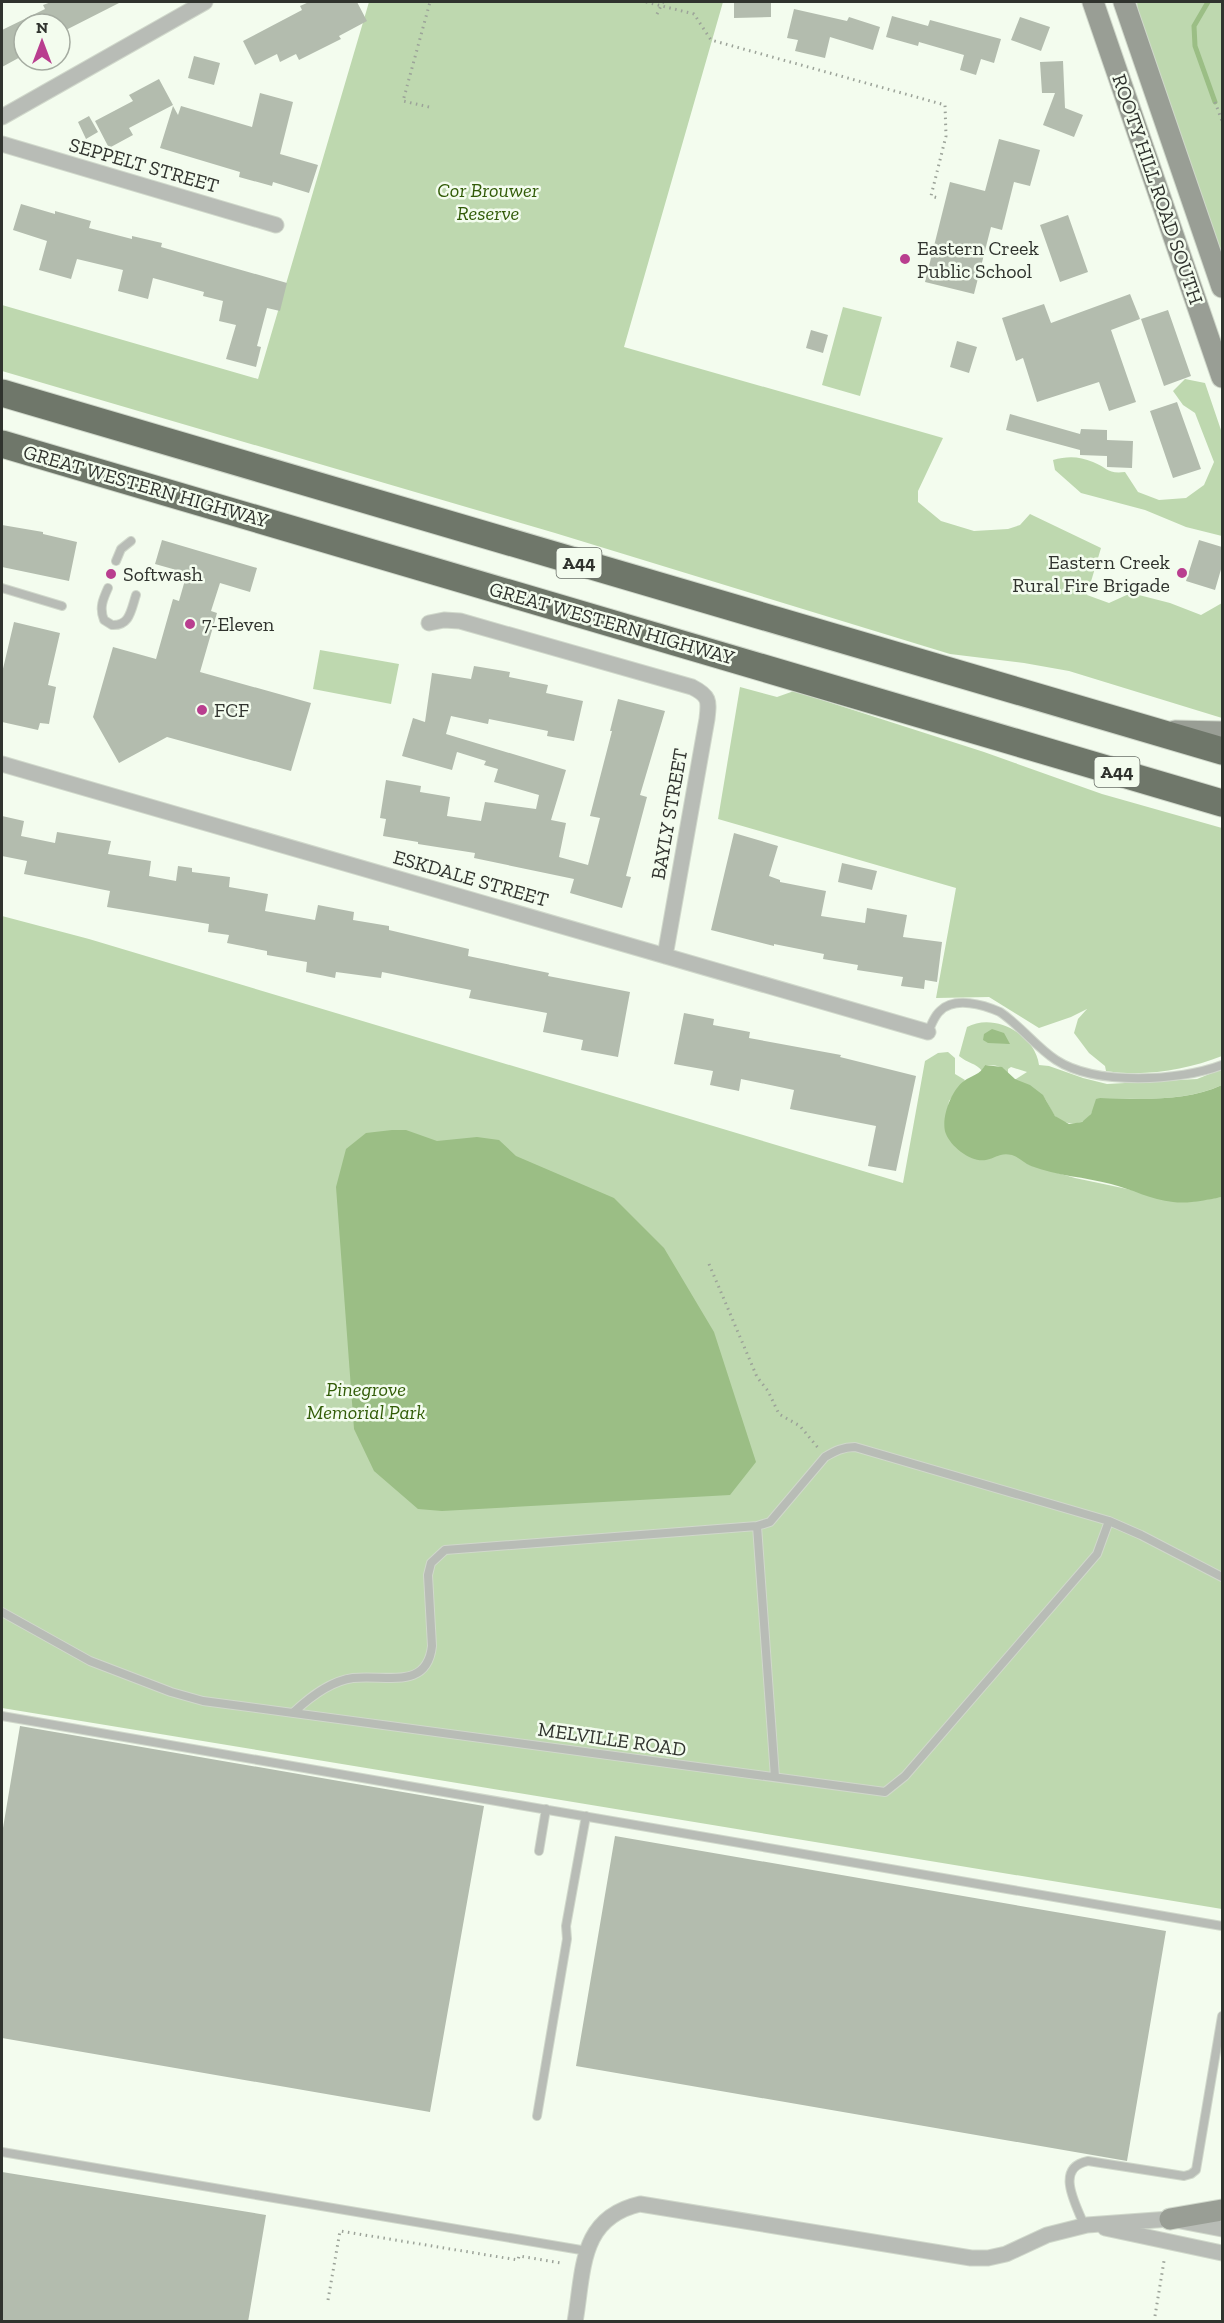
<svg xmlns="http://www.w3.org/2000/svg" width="1224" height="2323" font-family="'Zilla Slab',serif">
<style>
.green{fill:#bed8af}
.water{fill:#9bbe85}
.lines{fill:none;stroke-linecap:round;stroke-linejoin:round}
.stream{stroke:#9bbe85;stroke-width:5}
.building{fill:#b3bcae}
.lane-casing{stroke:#d0d8cb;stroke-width:10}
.street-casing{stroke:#d0d8cb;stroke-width:17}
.secondary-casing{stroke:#d0d8cb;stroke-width:23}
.highway-casing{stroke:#d0d8cb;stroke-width:29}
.path{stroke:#9ca399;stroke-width:3;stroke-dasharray:1.5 4.5;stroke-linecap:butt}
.lane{stroke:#b8bcb6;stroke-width:8}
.street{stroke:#b8bcb6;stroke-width:15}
.secondary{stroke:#999e95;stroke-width:21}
.highway{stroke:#6f776a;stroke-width:27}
.poi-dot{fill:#b93e8f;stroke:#f3fcee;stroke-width:2}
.labels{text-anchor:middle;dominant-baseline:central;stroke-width:5;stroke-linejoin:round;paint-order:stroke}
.shield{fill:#f3fcee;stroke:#6a6f68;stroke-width:1.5}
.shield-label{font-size:18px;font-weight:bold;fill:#30332e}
.street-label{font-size:20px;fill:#30332e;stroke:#f3fcee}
.park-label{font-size:20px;font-style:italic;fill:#315b07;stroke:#f3fcee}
.poi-label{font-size:20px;fill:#30332e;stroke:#f3fcee;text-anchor:start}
</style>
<rect width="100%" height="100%" fill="#f3fcee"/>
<path class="green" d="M369 2H723L624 347 943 438 918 491V502L941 521 974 531 1008 529 1020 525 1030 514 1101 548 1087 595 1109 603 1131 593 1170 603 1201 615 1222 603V718L1069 671 1024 663 950 654 555 533 2 371V305L258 379Z
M1137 2H1222V259L1138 13Z
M843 307 882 317 860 396 822 385Z
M1185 379 1205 383 1222 433V536L1186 527 1145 510 1081 493 1055 470 1053 460C1067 456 1079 456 1093 462 1108 468 1107 474 1125 472L1138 492 1159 500 1186 498 1204 485 1214 462 1195 413 1183 405 1173 391Z
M320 650 399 664 391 704 313 689Z
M740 687 777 697 794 691 984 752 1102 794 1222 828V1056C1186 1070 1145 1077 1106 1071L1105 1066 1089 1053 1074 1033 1078 1019 1087 1009 1071 1017 1039 1028 989 997 936 998 956 888 718 819Z
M2 916 89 939 903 1183 925 1061 938 1053 948 1052 955 1058V1074L965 1080 949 1101 946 1118 1006 1081 1016 1079 1027 1072 1011 1067 1008 1069V1074C1002 1065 995 1065 985 1065L982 1071C976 1063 967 1063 959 1056L967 1027C994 1012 1035 1034 1039 1065L1049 1066 1083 1078 1107 1084 1197 1079 1222 1069V1085C1184 1102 1141 1099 1100 1098 1095 1104 1094 1109 1091 1114 1083 1127 1065 1125 1056 1117 1051 1112 1048 1102 1043 1096L1025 1162 1030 1165 1075 1178 1189 1202 1222 1197V1909L2 1708Z"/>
<path class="water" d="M992 1029 1004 1033 1010 1044 988 1043 983 1040 984 1034Z
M985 1065 1002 1067 1015 1079 1030 1085 1043 1095 1055 1116 1069 1124 1082 1122 1091 1114 1096 1099 1100 1098C1141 1099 1185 1102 1222 1085V1197C1206 1200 1189 1204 1173 1202 1151 1200 1132 1189 1111 1184 1085 1177 1057 1176 1031 1166 1024 1163 1019 1157 1012 1155 1000 1152 996 1158 986 1160 972 1163 951 1147 946 1134 940 1120 951 1090 964 1081 972 1075 980 1075 985 1065Z
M392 1130H406L437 1141 477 1137 499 1140 516 1156 614 1198 664 1248 714 1332 756 1462 730 1495 442 1511 418 1509 374 1471 354 1429 336 1187 346 1149 366 1133Z"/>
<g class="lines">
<path class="stream" d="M1208 2 1194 26 1195 46 1215 102"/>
</g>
<path class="building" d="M51 2H121L60 33V24H24V55L2 67V30L45 9 43 5Z
M309 2H357L367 21 339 36 341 39 299 60 296 54 280 62 277 54 255 65 243 41 302 10 300 6Z
M734 2H771V17L734 18Z
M794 9 847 21 849 17 880 27 873 50 830 37 825 58 795 51 798 40 787 38Z
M892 16 928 26 930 20 1001 39 994 63 981 59 976 75 960 70 964 55 919 42 918 46 886 37Z
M1020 17 1050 27 1041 51 1011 40Z
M194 56 220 63 214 85 188 78Z
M1063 61 1065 108 1083 115 1074 137 1043 125 1055 93H1042L1040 62Z
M159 79 173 105 129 128 133 135 109 148 95 121 133 101 129 95Z
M260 93 293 102 280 154 318 165 309 193 273 182 272 186 239 177 240 172 160 148 173 106 178 115 181 106 252 127Z
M89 116 98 132 86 139 78 122Z
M999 139 1040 150 1030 186 1014 182 1002 230 991 227 974 294 925 282 950 182 985 191Z
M21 204 55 214V211L91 221 89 228 132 239V236L162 243 161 247 287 283 280 311 267 308 257 346 261 347 256 367 226 359 236 325 219 321 223 301 203 296 204 292 153 278 148 299 118 291 123 270 77 259 71 279 39 270 47 241 13 230Z
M1068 215 1088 272 1060 282 1040 225Z
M1130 294 1140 319 1111 330 1136 402 1109 411 1099 382 1037 402 1023 358 1016 361 1002 318 1044 304 1051 323Z
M1168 310 1191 376 1164 386 1141 319Z
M811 330 828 335 823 353 806 348Z
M957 341 977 347 969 373 950 367Z
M1177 402 1201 469 1173 478 1150 411Z
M1010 414 1080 434 1081 429 1107 430V440L1133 441 1132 468 1107 467V456L1080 455V450L1006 430Z
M2 525 43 532V534L77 542 69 581 2 567Z
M162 540 257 568 250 592 220 583 211 611 217 613 200 672 311 703 291 771 167 737 119 763 93 717 113 647 156 659 173 599 179 601 187 573 155 564Z
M1199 540 1222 547V566L1215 590 1186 581Z
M14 622 60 633 48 685 56 687 49 724 40 723 38 730 2 722V673Z
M474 666 510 672 509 677 548 685 546 693 583 701 574 741 547 736 548 731 489 719 488 724 451 716 446 734 566 770 551 820 566 823 559 857 588 865 600 818 590 816 612 731H610L618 699 665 711 640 795 647 797 626 876 631 877 622 908 570 893 574 879 474 858 475 853 418 844V842L383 836 386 819 380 818 386 780 421 786 420 792 450 797 447 816 481 821 485 802 536 809 539 795 494 782 498 769 484 765 486 761 457 752 452 770 402 756 413 718 425 722 432 673 471 679Z
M2 816 24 821 21 836 55 843 57 832 111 841 108 854 151 861 149 876 176 881 178 866 192 868V872L230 877 229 887 268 894 265 911 315 920 318 905 354 912 353 920 389 926V930L469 949 468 956 549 973 548 976 630 992 618 1057 581 1050 583 1040 543 1032 547 1013 469 998 471 990 382 972 381 978 336 972 335 978 306 972 307 962 267 955V951L227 943 229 935 208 932 209 924 107 907 110 891 24 874 27 861 2 856Z
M734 833 778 846 769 876 780 880V882L826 891 821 916 865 923 867 908 907 915 903 937 942 942 937 982 925 980 924 989 901 986 903 977 857 970 858 965 823 959 824 954 774 944V946L711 930Z
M842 863 877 871 872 890 838 882Z
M684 1013 714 1019 713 1025 750 1032 749 1038 841 1055 840 1057 916 1076 896 1171 868 1166 876 1126 790 1109 794 1090 741 1079 739 1091 710 1085 713 1071 674 1064Z
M20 1726 484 1806 430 2112 2 2038V1834Z
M615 1836 1166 1931 1127 2161 576 2066Z
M2 2172 266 2215 248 2322H2Z"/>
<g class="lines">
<g class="lane-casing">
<path id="lane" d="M116 561 121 549 131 541
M2 588 62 606
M108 588C103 599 99 608 104 620L112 625C130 626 131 610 136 595
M928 1032C931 1026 934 1016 940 1011 955 996 984 1005 1000 1012 1021 1026 1036 1047 1056 1060 1096 1086 1180 1081 1222 1065
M757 1526 775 1777
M2 1612 90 1661 171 1692 203 1701 885 1792 905 1776 1097 1554 1109 1521
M294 1712C310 1697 330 1681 353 1678 385 1674 427 1691 432 1646L428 1575 431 1563 445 1550 757 1526 770 1522 825 1457C835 1451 843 1447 855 1447L1109 1521 1141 1535 1222 1577
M2 1716 1222 1926
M539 1851 546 1809
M537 2116 567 1939 566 1926 586 1816
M2 2152 587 2251
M1084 2225C1076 2204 1054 2168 1088 2161L1184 2176 1191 2174 1196 2170 1222 2016"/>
</g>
<g class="street-casing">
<path id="street" d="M2 117 205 2
M2 144 276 225
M429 623 444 620 460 621 692 687C710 696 709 701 707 719L665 956
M2 764 928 1032
M1105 2228 1222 2253
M575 2322C584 2270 579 2218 640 2204L971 2258H988L1006 2254 1047 2235 1087 2225 1170 2219 1222 2229"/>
</g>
<g class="secondary-casing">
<path id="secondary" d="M1093 2 1222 377
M1124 2 1222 287
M1175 731 1222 732
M1170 2219 1222 2210"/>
</g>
<g class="highway-casing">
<path id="highway" d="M2 393 1222 751
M2 444 1222 803"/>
</g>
<path class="path" d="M646 2 694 14 711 40 945 105 946 136 931 196 938 198
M657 14 663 2
M1215 102 1222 121
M429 107 403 101 430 2
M709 1264 757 1377 768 1391 779 1414 800 1426 819 1449
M328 2300 340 2231 518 2260 519 2256 561 2263
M1154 2322 1164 2261"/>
<use href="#lane" class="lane"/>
<use href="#street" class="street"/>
<use href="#secondary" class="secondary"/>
<use href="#highway" class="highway"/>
</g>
<g class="poi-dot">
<circle cx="905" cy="259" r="6"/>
<circle cx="1182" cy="573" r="6"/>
<circle cx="111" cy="574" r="6"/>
<circle cx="190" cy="624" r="6"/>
<circle cx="202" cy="710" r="6"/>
</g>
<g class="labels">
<g class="shield">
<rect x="556.5" y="548" width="45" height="30" rx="4.5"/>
<rect x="1094.5" y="757" width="45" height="30" rx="4.5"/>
</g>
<g class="shield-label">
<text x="579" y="563">A44</text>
<text x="1117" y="772">A44</text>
</g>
<g class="street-label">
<text transform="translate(144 165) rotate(16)">SEPPELT STREET</text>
<text transform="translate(1158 189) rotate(71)">ROOTY HILL ROAD SOUTH</text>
<text transform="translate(146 486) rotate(16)">GREAT WESTERN HIGHWAY</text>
<text transform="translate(612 623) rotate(16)">GREAT WESTERN HIGHWAY</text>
<text transform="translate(669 814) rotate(-80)">BAYLY STREET</text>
<text transform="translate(471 878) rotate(16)">ESKDALE STREET</text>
<text transform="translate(612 1739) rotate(8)">MELVILLE ROAD</text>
</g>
<g class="park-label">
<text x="488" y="190">Cor Brouwer<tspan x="488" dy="23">Reserve</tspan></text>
<text x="366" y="1389">Pinegrove<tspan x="366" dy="23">Memorial Park</tspan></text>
</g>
<g class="poi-label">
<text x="917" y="248">Eastern Creek<tspan x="917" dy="23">Public School</tspan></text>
<text x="1170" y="562" text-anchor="end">Eastern Creek<tspan x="1170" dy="23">Rural Fire Brigade</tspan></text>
<text x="123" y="574">Softwash</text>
<text x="202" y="624">7-Eleven</text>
<text x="214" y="710">FCF</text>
</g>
</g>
<rect width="1224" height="2323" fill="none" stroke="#30332e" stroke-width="6"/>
<g transform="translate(42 42)"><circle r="28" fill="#f3fcee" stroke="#a5aca1" stroke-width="1.5"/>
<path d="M0-4.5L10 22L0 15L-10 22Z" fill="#b93e8f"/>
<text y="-9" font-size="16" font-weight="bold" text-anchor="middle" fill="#30332e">N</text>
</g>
</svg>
